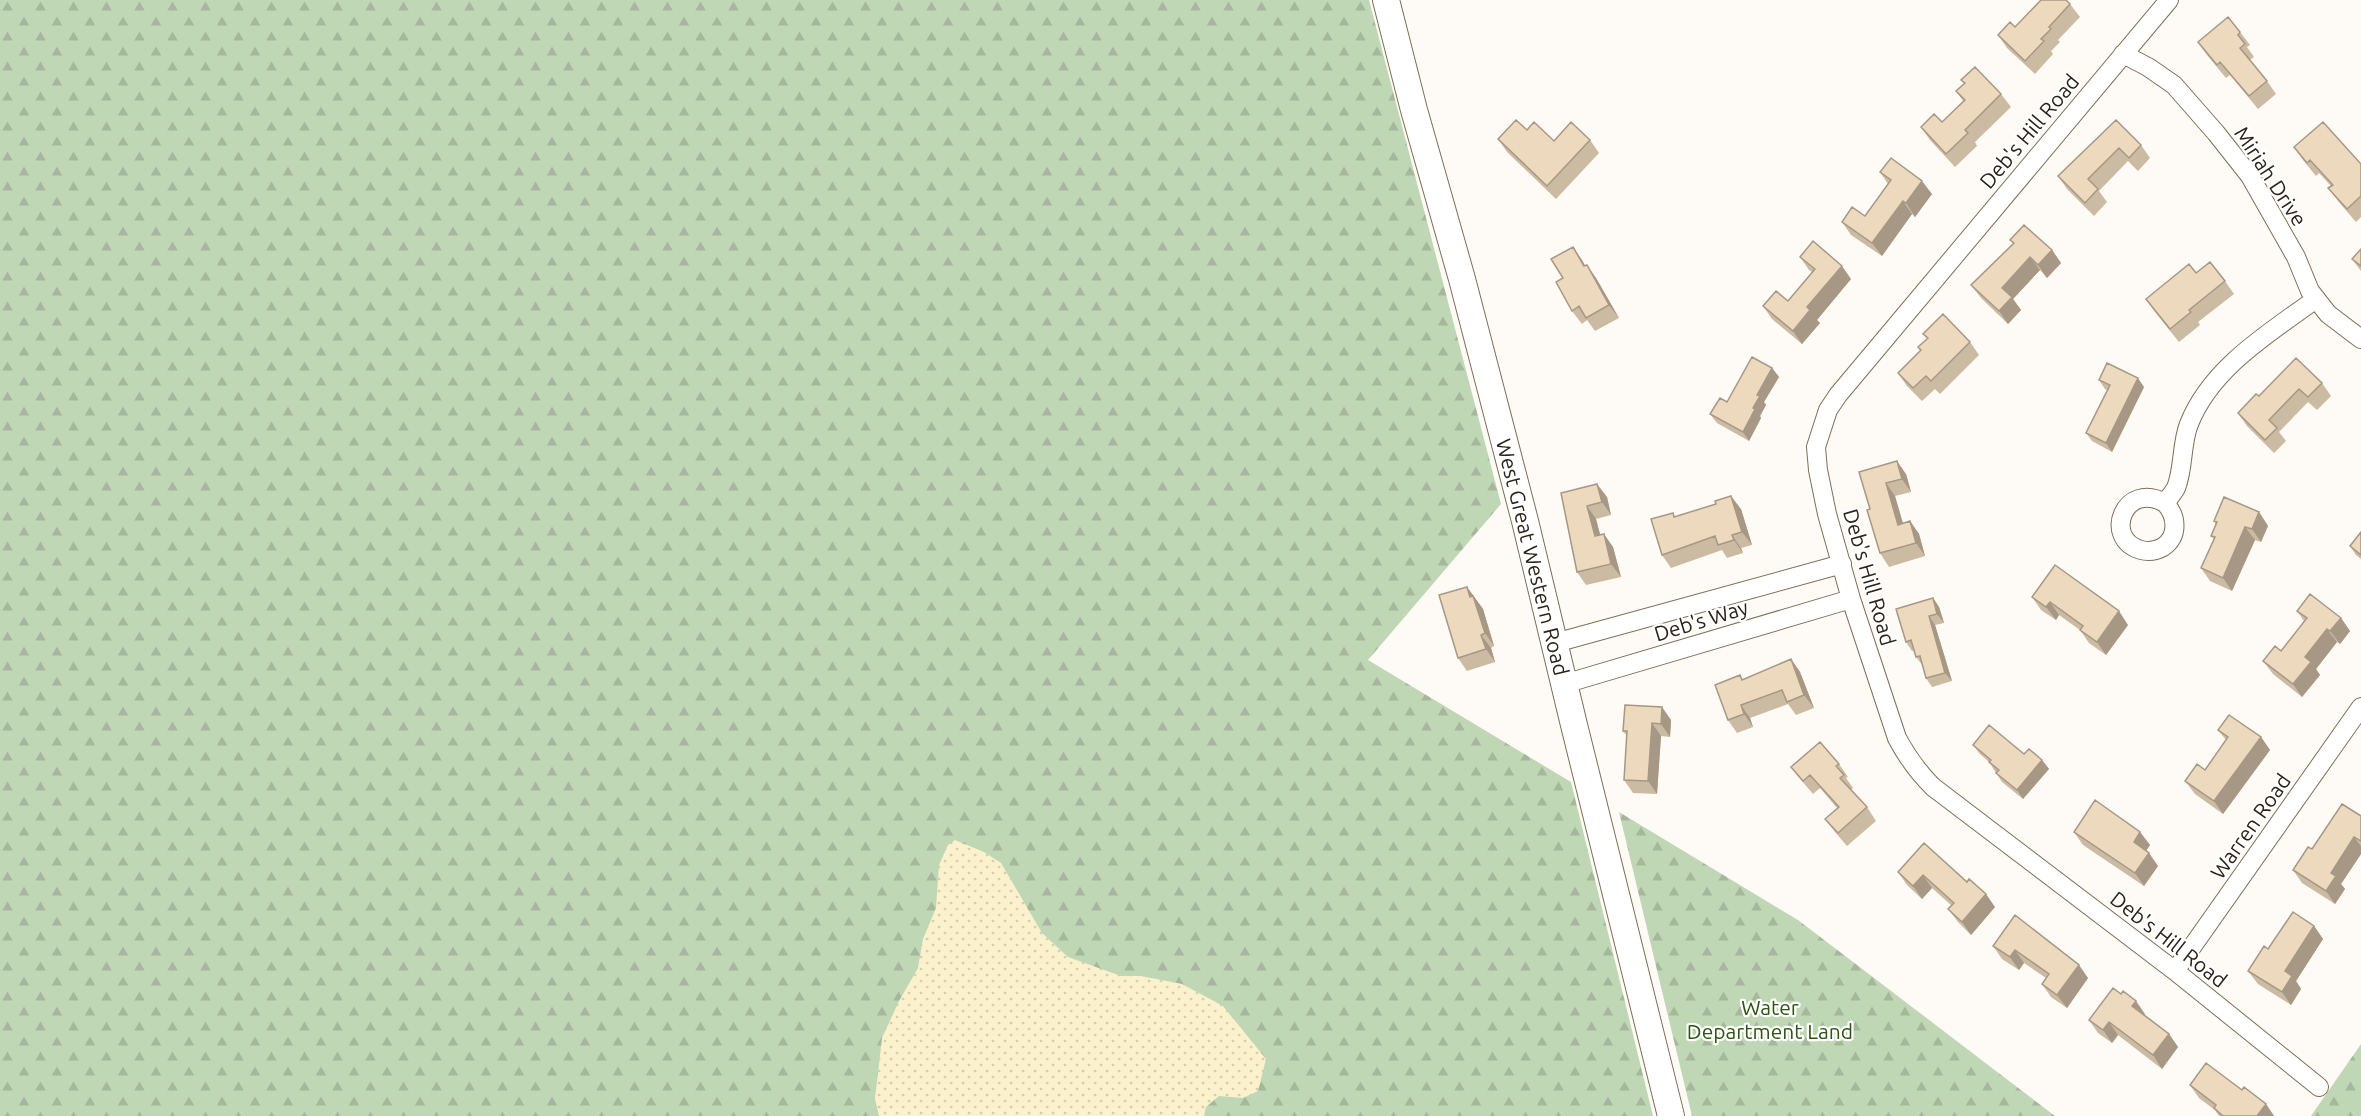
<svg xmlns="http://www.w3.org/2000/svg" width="2361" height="1116" font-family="Ubuntu,sans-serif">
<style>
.forest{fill:url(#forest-firs)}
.sand{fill:url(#sand-dots)}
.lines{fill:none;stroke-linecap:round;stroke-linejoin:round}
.street-casing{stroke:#806e56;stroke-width:20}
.secondary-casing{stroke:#806e56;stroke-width:28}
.street{stroke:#fff;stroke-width:18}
.secondary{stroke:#fff;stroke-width:26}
.wall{fill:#ccbba3}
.shaded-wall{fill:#a69885}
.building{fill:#edd9be;stroke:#a69885;stroke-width:1.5}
.labels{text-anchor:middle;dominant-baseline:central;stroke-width:4.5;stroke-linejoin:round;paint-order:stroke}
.street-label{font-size:21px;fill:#2b2319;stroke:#fff}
.park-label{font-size:21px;fill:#2e5314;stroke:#fff}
</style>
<defs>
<pattern id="forest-firs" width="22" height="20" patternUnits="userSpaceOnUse" patternTransform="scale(1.5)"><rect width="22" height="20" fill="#c0d7b5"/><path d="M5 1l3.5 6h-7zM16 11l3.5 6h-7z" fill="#a5b89b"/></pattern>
<pattern id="sand-dots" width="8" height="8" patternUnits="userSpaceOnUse" patternTransform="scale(1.5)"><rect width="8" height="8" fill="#fbf1cc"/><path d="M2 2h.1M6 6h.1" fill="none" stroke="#d7ceaf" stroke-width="1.8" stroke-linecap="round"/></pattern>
</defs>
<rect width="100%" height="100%" fill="#fefaf5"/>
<path class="forest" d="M0 0H1369L1501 504 1368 660 1571 782 1653 1116H0Z
M1619 812 1798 920 2055 1116H1692Z
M2361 1044V1116H2311Z"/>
<path class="sand" d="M955 840 984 852 1001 863 1042 933 1068 957 1121 976H1141L1182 984 1223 1006 1266 1059 1258 1091 1243 1098 1219 1096 1206 1107 1204 1116H879L875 1099 882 1038 899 1001 918 968 923 939 936 908 939 865 948 845Z"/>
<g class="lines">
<g class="street-casing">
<path id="street" d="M2169 0 1838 395 1828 410 1816 447 1818 470 1827 514 1851 599 1897 738C1907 757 1918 772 1933 787L2175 971 2319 1087
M2123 54 2148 67 2174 85 2216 133 2250 176 2296 257 2310 291 2328 314 2361 339
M2165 503C2124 480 2102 539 2141 550 2148 552 2156 551 2163 547 2179 536 2177 516 2165 503 2169 498 2173 493 2176 488 2184 468 2181 444 2189 424 2211 368 2269 333 2316 299
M1555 643 1842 564
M1564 684 1851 599
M2175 971 2361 707"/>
</g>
<g class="secondary-casing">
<path id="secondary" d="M1386 0 1414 110 1462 279 1525 521 1574 725 1671 1116"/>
</g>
<use href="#street" class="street"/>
<use href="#secondary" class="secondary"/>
</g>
<path class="wall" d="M2070 4 2080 17 2058 40 2060 42 2051 51 2053 54 2035 74 2007 48 1998 35Z
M2240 32 2250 45 2247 47 2254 57 2250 60 2267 81 2276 94 2258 109 2230 75 2226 78 2207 55 2198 42Z
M1961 80 2001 94 2011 107 1975 142 1977 146 1955 167 1930 140 1921 127 1942 122 1963 101 1956 91 1964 84Z
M2116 120 2141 145 2150 158 2138 171 2128 161 2099 191 2107 202 2094 216 2067 189 2058 176Z
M1527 130 1554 141 1590 140 1599 153 1556 199 1507 152 1498 139Z
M2294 147 2361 164V217L2356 222 2338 201 2328 188 2331 186 2319 173 2316 176 2303 160Z
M1880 172 1932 194 1915 217 1912 214 1882 256 1851 235 1842 222 1865 216 1888 184Z
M2010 240 2052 250 2061 263 2047 278 2040 270 2013 299 2021 310 2008 324 1981 298 1971 285 2013 244Z
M2361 249V271L2352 259Z
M1800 257 1851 279 1817 320 1820 323 1802 344 1772 319 1763 306 1788 301 1812 272 1809 270Z
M1582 260 1585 266 1596 278 1619 318 1595 331 1587 320 1582 324 1572 311 1563 278Z
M2196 273 2225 281 2234 294 2198 322 2200 325 2179 342 2155 312 2146 299Z
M1923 334 1970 342 1979 355 1940 394 1935 389 1922 401 1907 386 1898 373 1920 351 1918 347 1927 339Z
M1772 368 1779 377 1764 402 1766 405 1760 416 1761 418 1749 441 1717 423 1710 414Z
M2099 380 2144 387 2112 452 2092 441 2086 433 2107 390 2105 389Z
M2322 383 2331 396 2317 410 2308 402 2279 432 2286 441 2274 453 2247 426 2238 413 2259 396Z
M1859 472 1906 474 1911 492 1895 496 1903 523 1910 521 1919 534 1925 556 1889 567 1880 553 1870 509Z
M1561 493 1607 497 1611 515 1596 519 1600 535 1613 547 1621 577 1586 585 1577 572Z
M1741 509 1752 545 1741 548 1743 553 1727 558 1722 550 1671 568 1662 555 1676 517Z
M2259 512 2268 526 2261 542 2255 540 2232 591 2210 581 2201 568 2214 539 2211 536 2216 525 2214 521Z
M2361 532V559L2356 555 2350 546Z
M1467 587 1483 609 1494 646 1491 648 1495 662 1467 671 1458 658Z
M2032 597 2128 625 2106 655 2089 643 2080 630 2059 615 2056 620 2041 610Z
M1933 598 1939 607 1944 623 1935 625 1952 681 1932 687 1926 678 1923 666 1916 657 1914 650 1912 651 1906 642Z
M2297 611 2341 618 2350 631 2340 644 2337 642 2316 669 2320 675 2302 697 2273 674 2263 661 2281 651 2304 621Z
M1791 659 1800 672 1814 708 1796 715 1788 704 1750 718 1753 727 1737 733 1728 720 1743 680Z
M1625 705 1671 720 1670 737 1661 736 1657 794 1633 793 1624 780 1627 736 1623 731Z
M2218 730 2261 737 2270 750 2223 814 2195 794 2185 781 2205 770 2226 740Z
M1973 745 2024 754 2042 760 2049 769 2023 799 2002 782 1989 762 1979 753Z
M1839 764 1848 777 1846 778 1853 788 1851 790 1867 807 1876 821 1847 846 1835 832 1825 819 1837 808 1820 788 1813 794 1801 780 1791 767Z
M2361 816V854L2341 884 2345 889 2335 904 2302 883 2293 870 2312 849Z
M2074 832H2140L2150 845 2146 851 2158 866 2144 886 2083 845Z
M1924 843 1995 907 1971 935 1958 922 1948 909 1952 906 1932 888 1922 899 1907 885 1898 872Z
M2015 915 2088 978 2067 1008 2051 997 2042 984 2046 978 2024 963 2019 970 2002 959 1993 946Z
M2314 926 2323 939 2296 981 2301 989 2291 1005 2258 984 2248 971 2268 949Z
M2145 1014V1015L2169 1034 2178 1047 2162 1069 2118 1035 2112 1043 2098 1033 2089 1020Z
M2190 1085 2242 1090 2266 1104 2274 1116H2219L2215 1110 2199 1098Z"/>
<path class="shaded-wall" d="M1922 181 1932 194 1915 217 1906 203Z
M1903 201 1912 214 1882 256 1872 243Z
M1573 247 1582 260 1593 280 1584 266Z
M2052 250 2061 263 2047 278 2038 265Z
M2030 257 2040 270 2013 299 2021 310 2008 324 1999 311 2002 288Z
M1587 265 1596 278 1619 318 1609 305Z
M1842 266 1851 279 1817 320 1820 323 1802 344 1793 331 1807 307Z
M1772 368 1779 377 1764 402 1766 405 1760 416 1761 418 1749 441 1743 432 1757 395Z
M2138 378 2144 387 2112 452 2106 443Z
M1897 461 1906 474 1911 492 1902 479Z
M1886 483 1895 496 1907 538 1898 525Z
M1597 484 1607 497 1611 515 1602 502Z
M1731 496 1741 509 1752 545 1742 532Z
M1587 506 1596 519 1604 549 1595 536Z
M2259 512 2268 526 2261 542 2252 529Z
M1910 521 1919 534 1925 556 1916 543Z
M2245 527 2255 540 2232 591 2223 578Z
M1604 534 1613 547 1621 577 1611 564Z
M1732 535 1741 548 1743 553 1734 540Z
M1467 587 1483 609 1494 646 1485 633 1470 597Z
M1933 598 1939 607 1944 623 1937 614Z
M2050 602 2059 615 2056 620 2046 607Z
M2119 611 2128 625 2106 655 2097 642Z
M1929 616 1935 625 1952 681 1945 673Z
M2341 618 2350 631 2340 644 2330 631Z
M2327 629 2337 642 2316 669 2320 675 2302 697 2293 684 2305 657Z
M1481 635 1491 648 1495 662 1486 649Z
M1791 659 1800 672 1814 708 1804 695Z
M1741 705 1750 718 1753 727 1744 714Z
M1662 707 1671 720 1670 737 1661 724Z
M1652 723 1661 736 1657 794 1648 781Z
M2261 737 2270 750 2223 814 2214 801Z
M2042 760 2049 769 2023 799 2017 790Z
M2140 832 2150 845 2143 855 2134 842Z
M2354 837 2361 846V854L2341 884 2345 889 2335 904 2326 891 2331 873Z
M2149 853 2158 866 2144 886 2135 873Z
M1923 875 1932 888 1922 899 1913 886Z
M1986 894 1995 907 1971 935 1962 922Z
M2314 926 2323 939 2296 981 2301 989 2291 1005 2282 992 2285 971Z
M2015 950 2024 963 2019 970 2010 957Z
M2079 965 2088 978 2067 1008 2057 995Z
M2136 1001 2145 1014 2142 1019 2132 1006Z
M2109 1022 2118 1035 2112 1043 2103 1030Z
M2169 1034 2178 1047 2162 1069 2153 1055Z
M2266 1104 2274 1116H2257Z"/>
<path class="building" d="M2041 0H2066L2070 4 2049 27 2051 29 2041 39 2044 41 2025 61 1998 35 2010 22 2015 27Z
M2228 17 2240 32 2238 35 2245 44 2240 48 2267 81 2249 96 2220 62 2217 65 2198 42Z
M1975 67 2001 94 1965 130 1968 133 1946 154 1921 127 1934 114 1942 122 1965 100 1956 91 1965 83 1961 80Z
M1516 120 1527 130 1534 122 1554 141 1571 122 1590 140 1547 186 1498 139Z
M2116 120 2141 145 2129 158 2119 148 2088 179 2098 189 2085 203 2058 176Z
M2323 122 2361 164V196L2347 209 2328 188 2333 185 2310 160 2307 163 2294 147Z
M1891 158 1922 181 1906 203 1903 201 1872 243 1842 222 1852 207 1865 216 1891 180 1880 172Z
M2024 225 2052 250 2038 265 2030 257 2002 288 2012 297 1999 311 1971 285 2014 243 2010 240Z
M1813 241 1842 266 1807 307 1810 310 1793 331 1763 306 1776 291 1788 301 1815 269 1800 257Z
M1573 247 1584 266 1587 265 1609 305 1586 318 1579 306 1572 311 1556 282 1563 278 1551 259Z
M2361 249V266L2352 259Z
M2210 262 2225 281 2189 310 2191 312 2170 329 2146 299 2189 264 2196 273Z
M1943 314 1970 342 1931 381 1926 376 1913 388 1898 373 1921 350 1918 347 1928 338 1923 334Z
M1752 357 1772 368 1757 395 1760 396 1753 408 1755 409 1743 432 1710 414 1720 398 1727 402Z
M2296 358 2322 383 2308 397 2299 389 2269 420 2277 428 2265 440 2238 413 2256 394 2259 396Z
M2107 363 2138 378 2106 443 2086 433 2110 385 2099 380Z
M1897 461 1902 479 1886 483 1898 525 1910 521 1916 543 1880 553 1867 510 1870 509 1859 472Z
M1597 484 1602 502 1587 506 1595 536 1604 534 1611 564 1577 572 1561 493Z
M1731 496 1742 532 1732 535 1734 540 1718 545 1715 536 1662 555 1651 519 1673 513 1674 517 1716 504 1715 501Z
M2224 497 2259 512 2252 529 2245 527 2223 578 2201 568 2215 537 2211 536 2217 522 2214 521Z
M2361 532V555L2350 546Z
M2055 565 2119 611 2097 642 2080 630 2083 626 2050 602 2046 607 2032 597Z
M1467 587 1470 597 1473 596 1485 633 1481 635 1486 649 1458 658 1439 595Z
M2310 594 2341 618 2330 631 2327 629 2305 657 2311 662 2293 684 2263 661 2275 646 2281 651 2307 618 2297 611Z
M1933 598 1937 614 1929 616 1945 673 1926 678 1920 656 1916 657 1911 640 1906 642 1896 609Z
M1791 659 1804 695 1787 702 1782 690 1741 705 1744 714 1728 720 1715 685 1740 675 1742 680Z
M1625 705 1662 707 1661 724 1652 723 1648 781 1624 780 1627 731H1623Z
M2229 715 2261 737 2214 801 2185 781 2197 764 2205 770 2228 737 2218 730Z
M1989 725 2024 754 2029 749 2042 760 2017 790 1996 773 1999 770 1989 762 1991 760 1973 745Z
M1820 742 1839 764 1836 766 1844 775 1840 778 1867 807 1838 833 1825 819 1839 807 1810 775 1803 781 1791 767Z
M2095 800 2140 832 2134 842 2149 853 2135 873 2074 832Z
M2342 804 2361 816V841L2354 837 2331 873 2336 876 2326 891 2293 870 2308 847 2312 849Z
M1924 843 1967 882 1969 879 1986 894 1962 922 1948 909 1954 903 1923 875 1913 886 1898 872Z
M2293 912 2314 926 2285 971 2292 976 2282 992 2248 971 2264 946 2268 949Z
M2015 915 2079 965 2057 995 2042 984 2049 974 2015 950 2010 957 1993 946Z
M2113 988 2121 994 2123 991 2136 1001 2132 1006 2169 1034 2153 1055 2109 1022 2103 1030 2089 1020Z
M2206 1063 2242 1090 2244 1087 2266 1104 2257 1116H2223L2214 1108 2216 1105 2190 1085Z"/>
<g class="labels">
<g class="street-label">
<text transform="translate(2029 131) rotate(-50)">Deb's Hill Road</text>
<text transform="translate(2271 176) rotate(57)">Miriah Drive</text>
<text transform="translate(1533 557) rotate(76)">West Great Western Road</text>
<text transform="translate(1870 577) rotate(74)">Deb's Hill Road</text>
<text transform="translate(1701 620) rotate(-17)">Deb's Way</text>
<text transform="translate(2250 826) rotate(-55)">Warren Road</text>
<text transform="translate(2169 939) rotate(38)">Deb's Hill Road</text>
</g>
<g class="park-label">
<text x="1770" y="1007">Water<tspan x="1770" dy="24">Department Land</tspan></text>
</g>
</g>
</svg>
